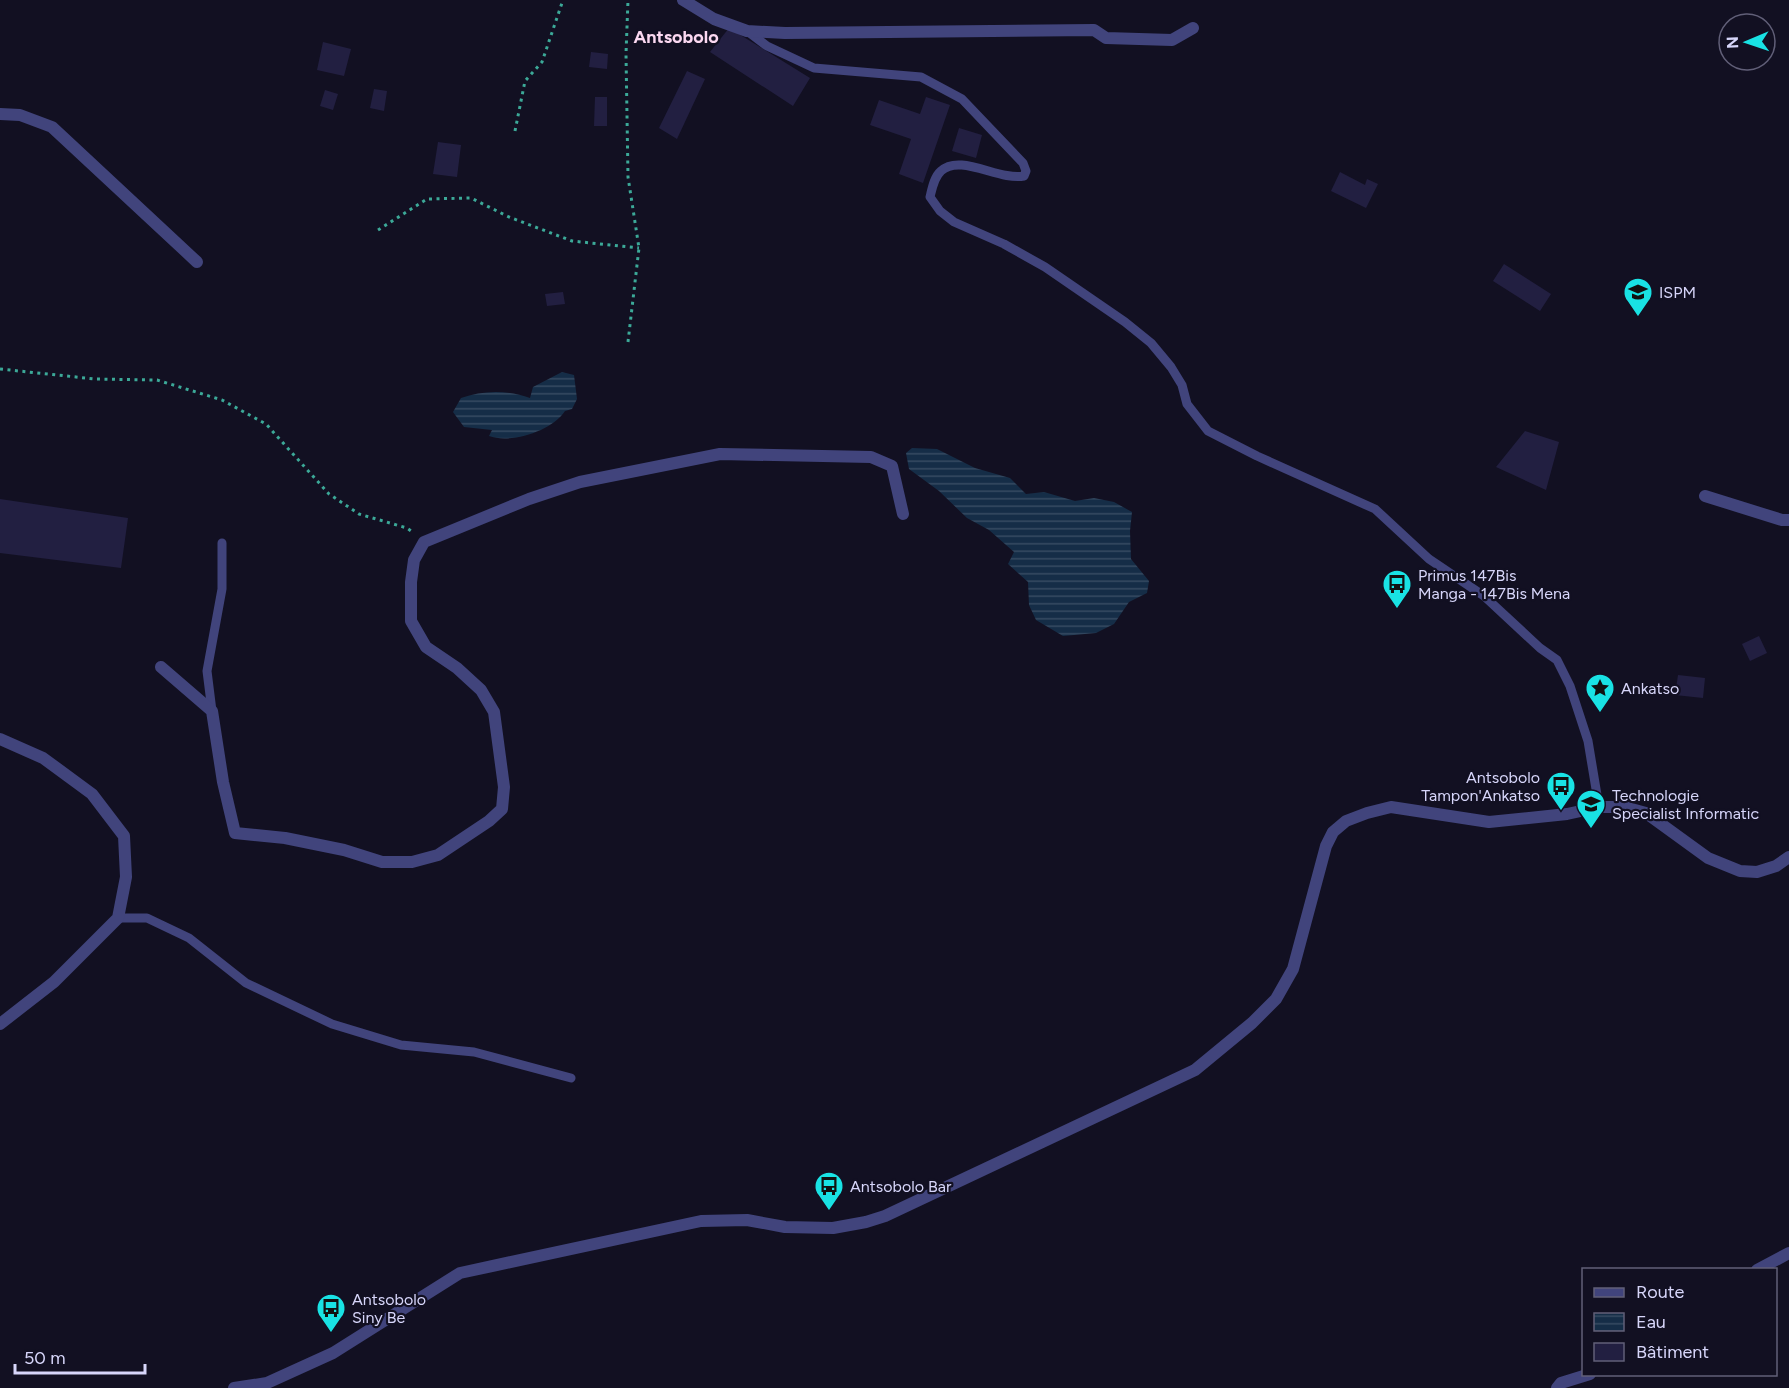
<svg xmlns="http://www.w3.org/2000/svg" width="1789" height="1388" font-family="Figtree,sans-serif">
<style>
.water{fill:url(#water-rules)}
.building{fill:#221f41}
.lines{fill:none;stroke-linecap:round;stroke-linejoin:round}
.path{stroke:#3ca998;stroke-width:3;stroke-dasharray:3 4.5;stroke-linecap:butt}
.service{stroke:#41447c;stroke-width:9}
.minor{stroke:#41447c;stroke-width:12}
.tertiary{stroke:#41447c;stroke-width:12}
.labels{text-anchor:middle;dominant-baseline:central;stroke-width:4.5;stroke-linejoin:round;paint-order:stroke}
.poi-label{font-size:16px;fill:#d7d6fa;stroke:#121022;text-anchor:start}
.neighbourhood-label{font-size:18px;font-weight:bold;fill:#fbd8f1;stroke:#121022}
</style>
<defs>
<pattern id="water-rules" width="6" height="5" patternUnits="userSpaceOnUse" patternTransform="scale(1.5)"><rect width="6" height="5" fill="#152d47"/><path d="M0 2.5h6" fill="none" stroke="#364b62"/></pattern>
</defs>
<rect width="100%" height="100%" fill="#121022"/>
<path class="water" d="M562 372 574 375 577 399 572 409 565 411C552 431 511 444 489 436L492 430 464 427 453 412 461 398C483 390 508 390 530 398L533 387Z
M912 448 937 449 975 468 1010 478 1026 494 1044 492 1075 501 1094 498 1114 502 1132 512 1130 531 1131 559 1149 581 1147 593 1129 602 1114 624 1096 633 1063 636 1036 620 1029 605 1028 582 1008 564 1014 552 989 530 967 518 939 491 909 469 906 453Z"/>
<path class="building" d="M729 28 810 78 793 106 710 52Z
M323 42 351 49 344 76 317 70Z
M591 52 608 54 607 69 589 67Z
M687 71 705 79 677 139 659 128Z
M374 89 387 91 384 111 370 108Z
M325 90 338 94 333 110 320 106Z
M595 97H607V126H594Z
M926 97 950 105 923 183 899 174 911 139 870 125 879 100 920 114Z
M959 128 982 135 976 158 952 151Z
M438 142 461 145 457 177 433 174Z
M1340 172 1365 185 1367 179 1378 184 1366 208 1331 191Z
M1504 264 1551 294 1540 311 1493 281Z
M563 292 565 304 547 306 545 294Z
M1525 431 1559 442 1546 490 1496 467Z
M0 499 128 518 121 568 0 553Z
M1759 636 1767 653 1750 661 1742 644Z
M1678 675 1705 678 1703 698 1675 695Z"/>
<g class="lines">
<path class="path" d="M515 131 525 81 542 62 563 0
M378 230 427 199 471 198 509 217 572 241 639 248
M628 342 639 248 628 177 626 54 628 0
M0 369 95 379 157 380 222 400 266 424 329 494 359 514 407 528 414 533"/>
<path class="service" d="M747 31 767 46 814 68 921 77 962 99 1023 163 1026 171 1024 176C999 181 960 153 941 171 934 177 932 189 930 197L940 211 954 222 1004 244 1045 267 1125 322 1151 343 1171 367 1182 385 1187 404 1208 431 1257 456 1375 509 1429 559 1484 596 1540 648 1557 660 1570 686 1588 741 1599 807
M212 711 207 671 222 589V543
M118 918H147L189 938 246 983 332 1024 401 1045 474 1052 571 1078"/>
<path class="minor" d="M683 0 714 19 747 31 785 33 1094 30 1106 38 1172 40 1193 28
M0 114 20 115 52 127 197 262
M1705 496 1782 520H1789
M161 667 212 711 223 782 235 833 285 838 344 850 382 862H412L438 855 489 821 502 809 504 787 494 712 481 690 457 668 426 647 411 621V582L414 560 424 542 529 499 580 482 720 454 871 457 892 466 903 514
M0 739 43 758 92 794 124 836 126 877 118 918 54 982 0 1024
M1757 1270 1789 1253
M1557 1388 1561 1383 1590 1374"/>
<path class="tertiary" d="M234 1388 267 1383 333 1353 460 1273 701 1221 747 1220 785 1227 833 1228 866 1222 885 1216 1195 1070 1252 1023 1276 999 1293 969 1326 846 1333 832 1346 821 1367 813 1391 807 1489 822 1567 814 1599 807H1624L1646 813 1708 858 1740 871 1757 872 1776 866 1789 857"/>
</g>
<defs>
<g id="university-pin" transform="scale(1.5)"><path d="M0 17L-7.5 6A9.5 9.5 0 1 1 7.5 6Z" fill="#19e2e4" stroke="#121022"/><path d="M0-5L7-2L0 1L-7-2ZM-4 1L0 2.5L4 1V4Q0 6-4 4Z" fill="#111"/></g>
<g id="bus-pin" transform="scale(1.5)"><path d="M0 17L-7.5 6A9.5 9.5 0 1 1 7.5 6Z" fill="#19e2e4" stroke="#121022"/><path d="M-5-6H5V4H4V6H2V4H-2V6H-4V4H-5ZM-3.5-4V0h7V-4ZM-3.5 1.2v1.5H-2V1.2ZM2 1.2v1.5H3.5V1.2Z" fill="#111"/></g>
<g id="sight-pin" transform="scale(1.5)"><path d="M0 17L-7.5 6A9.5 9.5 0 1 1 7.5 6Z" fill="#19e2e4" stroke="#121022"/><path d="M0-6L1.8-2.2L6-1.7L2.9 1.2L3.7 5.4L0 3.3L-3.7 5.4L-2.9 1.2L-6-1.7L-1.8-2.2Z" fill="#111"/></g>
</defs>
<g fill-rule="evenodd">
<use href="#university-pin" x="1638" y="292"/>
<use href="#bus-pin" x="1397" y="584"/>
<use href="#sight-pin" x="1600" y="688"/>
<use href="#bus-pin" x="1561" y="786"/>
<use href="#university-pin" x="1591" y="804"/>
<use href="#bus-pin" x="829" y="1186"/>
<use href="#bus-pin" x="331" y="1308"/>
</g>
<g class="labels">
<g class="poi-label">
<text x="1659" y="292">ISPM</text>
<text x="1418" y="575">Primus 147Bis<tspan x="1418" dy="18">Manga - 147Bis Mena</tspan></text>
<text x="1621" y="688">Ankatso</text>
<text x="1540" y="777" text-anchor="end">Antsobolo<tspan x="1540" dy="18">Tampon'Ankatso</tspan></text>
<text x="1612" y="795">Technologie<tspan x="1612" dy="18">Specialist Informatic</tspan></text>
<text x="850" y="1186">Antsobolo Bar</text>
<text x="352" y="1299">Antsobolo<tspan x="352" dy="18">Siny Be</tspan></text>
</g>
<g class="neighbourhood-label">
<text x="676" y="37">Antsobolo</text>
</g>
</g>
<rect x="1582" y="1268" width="195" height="108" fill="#121022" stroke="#615f78" stroke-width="1.5"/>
<rect x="1594" y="1288" width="30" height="9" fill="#41447c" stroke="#615f78" stroke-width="1.5"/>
<text x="1636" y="1298" font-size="18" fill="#d7d6fa">Route</text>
<rect x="1594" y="1313" width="30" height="18" fill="url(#water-rules)" stroke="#615f78" stroke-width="1.5"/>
<text x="1636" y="1328" font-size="18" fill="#d7d6fa">Eau</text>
<rect x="1594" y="1343" width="30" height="18" fill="#221f41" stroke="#615f78" stroke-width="1.5"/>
<text x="1636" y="1358" font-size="18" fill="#d7d6fa">Bâtiment</text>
<g transform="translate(1747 42) rotate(268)"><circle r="28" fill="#121022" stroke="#615f78" stroke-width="1.5"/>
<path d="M0-4.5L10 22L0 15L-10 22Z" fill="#19e2e4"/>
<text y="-9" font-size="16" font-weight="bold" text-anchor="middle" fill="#d7d6fa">N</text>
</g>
<path d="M15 1364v9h130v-9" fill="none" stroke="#d7d6fa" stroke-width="3"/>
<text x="24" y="1364" font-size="18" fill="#d7d6fa" stroke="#121022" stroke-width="4.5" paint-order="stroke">50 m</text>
</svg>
